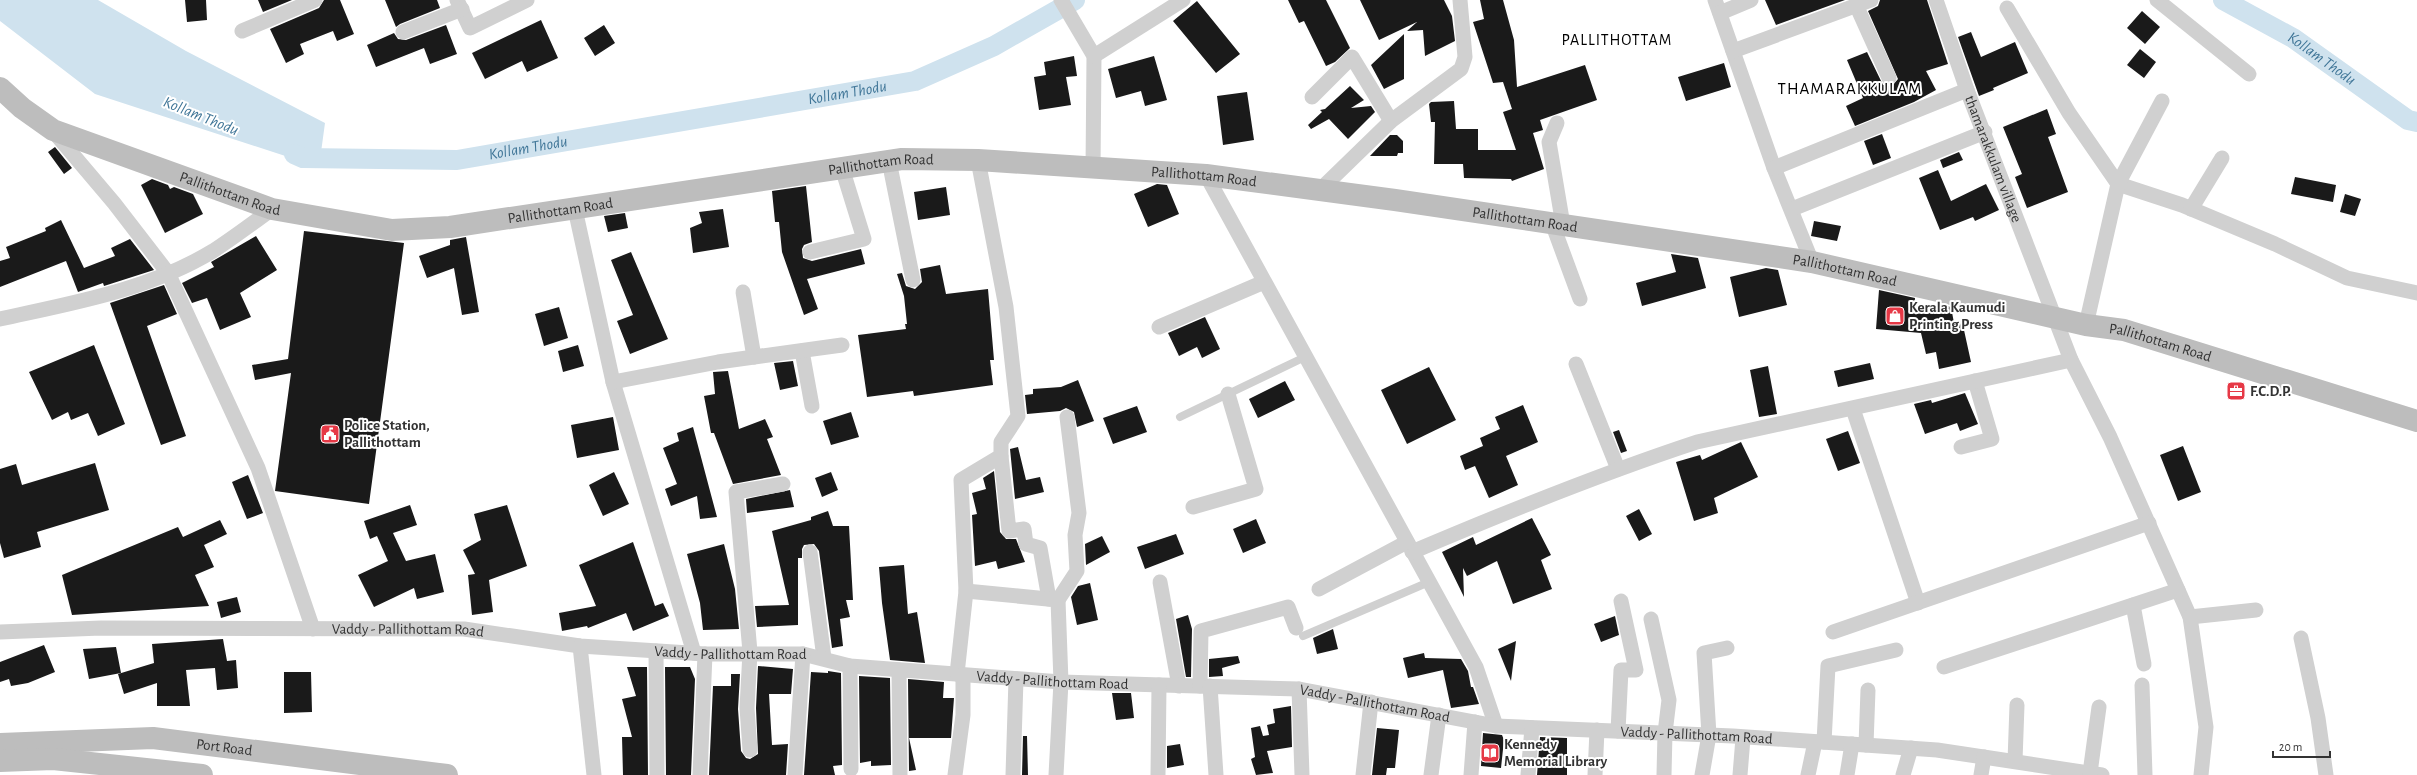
<svg xmlns="http://www.w3.org/2000/svg" width="2417" height="775" font-family="'Alegreya Sans',sans-serif">
<style>
.water{fill:#cfe2ee}
.lines{fill:none;stroke-linecap:round;stroke-linejoin:round}
.canal{stroke:#cfe2ee;stroke-width:20}
.building{fill:#1a1a1a}
.lane{stroke:#d0d0d0;stroke-width:8}
.street{stroke:#d0d0d0;stroke-width:15}
.secondary{stroke:#bdbdbd;stroke-width:22}
.labels{text-anchor:middle;dominant-baseline:central;stroke-width:4;stroke-linejoin:round;paint-order:stroke}
.street-label{font-size:15px;fill:#333;stroke:#fff}
.poi-label{font-size:15px;font-weight:bold;fill:#333;stroke:#fff;text-anchor:start}
.neighbourhood-label{font-size:16px;letter-spacing:1px;fill:#000;stroke:#fff}
.water-label{font-size:16px;font-style:italic;fill:#3f7597;stroke:#fff}
.quarter-label{font-size:17px;letter-spacing:1px;fill:#000;stroke:#fff}
</style>
<rect width="100%" height="100%" fill="#fff"/>
<path class="water" d="M0 0H98L186 51 325 123 319 167 95 94 0 21Z"/>
<g class="lines">
<g class="canal">
<path id="s1" d="M2223 0 2293 38 2408 120 2417 122"/>
<path id="s2" d="M294 154 303 158 457 160 915 81 994 46 1075 0"/>
</g>
</g>
<path class="building" d="M185 0H206L207 20 187 22Z
M258 0H292L263 12Z
M324 0H340L354 34 337 41 333 31 300 44 304 54 286 63 270 29 319 8Z
M385 0H437L440 8 400 24 396 27Z
M1288 0H1326L1350 48 1335 62 1326 66 1304 21 1299 23Z
M1360 0H1444L1452 16 1455 41 1425 56 1423 30 1407 31 1417 22 1379 40Z
M1480 0H1503L1514 40 1517 87 1585 65 1597 100 1540 120 1543 130 1533 133 1544 169 1512 181 1511 179 1464 178 1463 164H1434L1435 122H1431L1429 104 1431 102 1454 101 1456 129H1478V150H1516L1503 112 1512 109 1503 82 1493 83 1473 22 1484 19Z
M1765 0H1845L1776 25Z
M1880 0H1927L1948 64 1926 71 1936 90 1914 102 1855 126 1846 106 1863 98 1847 60 1867 52 1883 85 1892 86 1898 79 1868 11 1878 6Z
M1197 1 1240 54 1216 73 1173 21Z
M2142 11 2160 27 2145 44 2127 28Z
M541 20 558 58 527 72 522 61 485 79 472 53Z
M446 25 457 54 430 64 424 48 376 67 367 45 394 33 398 39 406 40Z
M604 25 615 43 595 56 584 38Z
M1971 32 1981 57 2015 42 2028 73 1993 88 1994 90 1979 96 1958 37Z
M1404 34V79L1384 89 1371 65Z
M2140 49 2156 62 2144 78 2127 65Z
M1074 56 1077 76 1066 77 1071 105 1039 110 1034 77 1046 75 1044 62Z
M1154 56 1167 100 1145 106 1141 91 1116 98 1108 69Z
M1724 63 1731 87 1686 101 1678 77Z
M1350 86 1364 100 1351 108 1371 106 1375 112 1348 139 1329 119 1311 129 1308 125 1322 112 1320 110 1325 109Z
M1247 92 1254 140 1223 145 1217 96Z
M2047 109 2056 134 2048 137 2068 192 2027 208 2015 177 2022 174 2003 127Z
M1882 134 1891 158 1873 165 1864 141Z
M1390 135H1397L1403 141V153H1398L1397 156H1370Z
M55 147 72 168 64 174 48 152Z
M1959 152 1963 160 1943 168 1940 160Z
M1938 170 1951 201 1986 184 1999 210 1975 221 1973 217 1940 230 1919 178Z
M2295 177 2336 185 2333 202 2291 194Z
M152 179 168 185 170 189 174 187 193 194 203 214 165 233 141 185Z
M1157 184 1167 185 1179 214 1148 227 1134 194Z
M806 186 812 242 804 245 802 249 803 258 812 261 861 249 865 264 807 279 818 309 804 315 782 252 779 222H775L772 191Z
M946 187 950 215 918 220 914 192Z
M2345 194 2361 199 2355 216 2340 212Z
M723 209 729 247 693 253 690 228 702 223 699 212Z
M625 213 628 228 608 232 604 216Z
M61 220 84 268 115 256 111 248 130 239 154 270 104 286 103 283 78 292 66 261 0 287V261L10 258 6 247 46 231 45 228Z
M1814 221 1841 226 1837 241 1811 236Z
M304 231 404 243 369 504 275 491 291 373 255 380 252 365 288 359Z
M256 236 277 270 240 293 251 317 220 330 207 298 192 303 182 283 214 267 211 262Z
M466 237 479 312 462 315 454 268 427 278 419 256 450 245V240Z
M631 252 668 339 630 354 617 321 633 315 611 260Z
M1671 254 1698 258 1706 288 1642 306 1636 283 1676 272Z
M940 265 946 294 988 289 994 360H990L993 385 914 396 913 391 867 397 858 335 906 329 905 324H907L904 296 897 274 902 273 906 286 915 289 922 282 920 269Z
M1766 268 1778 270 1787 305 1739 317 1730 277Z
M164 285 177 314 147 326 186 436 161 445 110 303Z
M1879 290 1915 298 1914 310 1939 304 1951 307 1954 323 1962 321 1971 362 1939 369 1936 352 1926 354 1921 333 1876 329Z
M559 307 568 338 544 346 535 314Z
M1205 317 1220 349 1202 358 1197 347 1179 356 1168 333Z
M94 345 125 424 98 436 88 413 71 420 68 412 52 420 29 372Z
M578 345 584 366 563 372 558 351Z
M793 361 798 386 780 390 774 363Z
M1870 363 1874 379 1838 387 1834 371Z
M1768 366 1777 414 1759 417 1750 370Z
M1429 367 1456 420 1407 444 1381 390Z
M728 371 739 429 765 419 773 437 767 439 781 475 733 484 714 433H711L704 396 715 394 713 372Z
M1078 380 1094 421 1077 427 1074 412 1066 408 1060 411 1027 414 1025 395 1033 394V389L1061 387Z
M1285 381 1295 400 1258 418 1249 399Z
M1965 393 1978 424 1960 431 1957 423 1925 434 1914 404 1931 400 1932 403Z
M1523 405 1538 442 1506 456 1518 485 1489 498 1475 466 1465 470 1460 456 1483 446 1480 438 1500 429 1495 417Z
M1137 406 1147 432 1113 444 1103 418Z
M851 412 859 437 831 445 823 421Z
M613 417 619 450 577 458 571 425Z
M693 427 710 491 717 517 700 519 697 496 671 506 665 489 677 484 663 448 679 441 677 433Z
M1619 430 1627 451 1621 453 1613 432Z
M1848 431 1860 463 1838 471 1826 439Z
M1741 442 1758 477 1714 498 1718 513 1694 521 1676 462 1700 455 1702 460Z
M2183 446 2201 492 2178 501 2160 455Z
M1018 447 1026 480 1040 477 1044 492 1015 499 1010 449Z
M95 463 109 510 37 532 41 547 4 558 0 543V469L16 464 22 485Z
M994 471 1000 532 1006 539H1016L1025 562 998 569 996 561 975 566 972 515 977 514 972 493 986 489 983 478Z
M614 472 629 504 603 516 589 485Z
M831 472 838 490 822 497 815 478Z
M248 475 263 513 247 519 232 482Z
M790 490 794 507 747 513 746 499Z
M410 505 417 525 393 533 406 561 435 554 444 592 417 599 414 588 374 607 358 575 388 561 377 536 370 539 364 521Z
M507 505 527 566 489 580 493 612 472 615 468 575 475 574 463 550 481 540 474 514Z
M1639 509 1652 534 1639 541 1626 516Z
M828 511 833 526H849L853 600H846L850 617 840 619 843 646 832 648 819 551 814 544 804 545 802 549V558H798V625L757 627 755 606 789 605 772 531 811 520V517Z
M1532 518 1551 555 1541 560 1552 589 1513 604 1497 561 1467 576 1463 568 1464 597 1442 552 1473 537 1476 545Z
M1256 519 1266 543 1243 553 1233 529Z
M220 520 227 534 204 545 214 567 195 575 209 606 72 615 62 575 178 527 183 537Z
M1176 534 1184 554 1145 569 1137 547Z
M1102 536 1110 552 1086 565 1085 544Z
M633 542 655 606 663 603 669 616 633 631 626 613 588 628 587 626 562 631 559 613 596 606 579 565Z
M724 544 735 589 739 629 703 630 700 603 687 554Z
M904 565 908 614 917 612 925 663 890 660 882 603 879 567Z
M1090 583 1098 620 1077 625 1071 597 1078 586Z
M237 597 241 612 221 618 217 602Z
M1188 615 1192 629 1191 677H1186L1176 619Z
M1615 616 1619 635 1601 642 1594 624Z
M1333 629 1338 649 1317 654 1313 638Z
M223 639 227 661 236 660 238 688 217 690 215 668 186 670 190 706H157V683L124 694 118 674 154 663 152 644Z
M1516 641 1511 681 1498 649Z
M44 645 55 672 28 683 11 686 9 679 0 682V662Z
M116 647 121 673 89 679 83 649Z
M1424 653 1425 658 1461 659 1468 671 1471 687H1473L1479 704 1451 708 1443 670 1408 678 1403 658Z
M1238 656 1240 663 1222 668 1223 676 1209 677V659Z
M758 666 793 669 791 694H769L772 745 788 744 786 775H709L713 686H731V674H740L738 709 741 751 746 758 750 759 758 754 756 708Z
M627 667H647L648 775H623L622 737H632L622 699 636 696Z
M665 667H690L695 679 691 775H666Z
M828 671 841 673 842 765 833 766 835 775H804L811 672 828 673Z
M284 672H311L312 712 284 713Z
M859 676 890 678 891 765 871 766V761L860 763Z
M908 679 944 682 943 698H954L951 738H909L916 770 909 771Z
M1112 693H1131L1134 718 1116 720Z
M1291 706 1292 747 1267 751 1273 773 1256 775 1251 759 1255 757 1251 728 1260 726 1263 736 1269 735 1267 725 1275 723 1273 709Z
M1377 728 1399 730 1395 768H1387L1386 775H1372Z
M1483 733 1502 735 1504 740 1501 768 1481 766Z
M1023 736H1027L1028 775H1022Z
M1540 737 1567 738V775H1537Z
M1180 744 1184 765 1167 768V746Z"/>
<g class="lines">
<path class="lane" d="M1180 417 1305 357
M1303 636 1429 582"/>
<g class="street">
<path d="M457 0 470 28 527 0"/>
<path d="M1061 0 1094 56 1093 169"/>
<path d="M1715 0 1774 168 1812 262"/>
<path id="s3" d="M1936 0 1967 90 2071 360 2110 437 2190 617 2206 727 2201 775"/>
<path d="M2157 0 2249 74"/>
<path d="M1857 7 1889 78"/>
<path d="M2007 8 2069 113 2118 184 2182 205 2275 244 2347 278 2417 293"/>
<path d="M1720 13 1751 0"/>
<path d="M242 31 315 0"/>
<path d="M403 32 462 9"/>
<path d="M1733 51 1871 0"/>
<path d="M1094 56 1183 0"/>
<path d="M1312 97 1352 57 1391 121"/>
<path d="M1557 123 1549 142 1563 225"/>
<path d="M53 131 114 203 168 273 258 468 313 629"/>
<path d="M889 161 913 280"/>
<path d="M1774 168 1967 90"/>
<path d="M1206 175 1476 667 1496 726"/>
<path d="M1321 189 1391 121 1461 69 1465 57 1460 0"/>
<path d="M575 209 613 382 694 653"/>
<path d="M1792 209 1985 132"/>
<path d="M2191 209 2222 158"/>
<path d="M1552 223 1580 299"/>
<path d="M810 252 864 239 842 168"/>
<path d="M743 292 754 357"/>
<path d="M0 319C72 303 149 290 213 251 233 238 253 223 272 209"/>
<path d="M2086 325 2118 184 2162 101"/>
<path d="M1159 327 1264 282"/>
<path d="M802 351 812 406"/>
<path d="M1576 364 1618 469"/>
<path d="M613 382 718 362 842 345"/>
<path d="M1853 409 1918 603"/>
<path d="M1961 447 1992 439 1975 381"/>
<path d="M1001 456 1009 531 1024 529 1026 544 1040 548 1049 599"/>
<path d="M1193 507 1256 489 1228 394"/>
<path d="M810 552 824 658"/>
<path d="M1412 552C1506 512 1600 474 1697 442L2071 360"/>
<path d="M1160 582 1179 686"/>
<path d="M1319 589 1407 542"/>
<path d="M966 591 1058 600 1077 571 1075 535 1079 513 1067 417"/>
<path d="M2133 605 2144 664"/>
<path d="M2190 617 2256 610"/>
<path d="M1651 619 1669 700 1665 733 1664 775"/>
<path id="s4" d="M0 632 101 628 464 629 580 646 705 654H803L850 666 1061 682 1299 689 1496 726 1733 736 1937 750 2102 775"/>
<path d="M1833 632 2149 523"/>
<path d="M2301 638 2318 718 2326 775"/>
<path d="M580 646 594 775"/>
<path d="M656 651 657 775"/>
<path d="M850 666 851 769"/>
<path d="M1944 667 2178 590"/>
<path d="M899 670 900 775"/>
<path d="M957 674 966 591 961 480 1001 456V442L1018 416 1006 307 978 160"/>
<path d="M2142 685 2145 775"/>
<path d="M1200 686 1201 631 1288 607 1296 628"/>
<path d="M1210 686 1216 775"/>
<path d="M1299 689 1302 775"/>
<path d="M1618 731 1621 670H1636L1621 601"/>
<path d="M1824 742 1828 666 1896 650"/>
<path d="M1866 745 1868 690"/>
<path d="M750 750 747 708 750 652 736 492 783 484"/>
<path d="M2015 761 2017 705"/>
<path d="M2090 773 2099 707"/>
<path d="M700 775 705 654"/>
<path d="M795 775 803 654"/>
<path d="M955 775 963 715V675"/>
<path d="M1013 775 1016 679"/>
<path d="M1056 775 1061 682 1058 600"/>
<path d="M1158 775 1159 685"/>
<path d="M1363 775 1371 702"/>
<path d="M1431 775 1439 715"/>
<path d="M1471 775 1475 722"/>
<path d="M1528 775 1532 728"/>
<path d="M1595 775 1597 730"/>
<path d="M1702 775 1709 735 1704 653 1727 648"/>
<path d="M1740 775 1743 738"/>
<path d="M1808 775 1815 742"/>
<path d="M1847 775 1852 744"/>
<path d="M1903 775 1911 748"/>
<path d="M1981 775 1984 757"/>
</g>
<g class="secondary">
<path id="s5" d="M0 88 22 108 53 130 272 209 392 230 450 227 902 159 978 160 1206 175 1395 200 1812 262 2086 325 2124 330 2417 421"/>
<path id="s6" d="M0 744 153 738 447 775"/>
<path d="M0 761 53 759 202 775"/>
</g>
</g>
<defs>
<g id="shop-square" transform="scale(1)"><rect x="-9" y="-9" width="18" height="18" rx="4" fill="#e63946" stroke="#fff"/><path d="M-5-2.5h2.3a2.7 3.5 0 0 1 5.4 0H5L5.5 6h-11ZM-1.5-2.5h3a1.5 2.3 0 0 0-3 0Z" fill="#fff"/></g>
<g id="office-square" transform="scale(1)"><rect x="-9" y="-9" width="18" height="18" rx="4" fill="#e63946" stroke="#fff"/><path d="M-6-3h4V-5.5h4V-3h4V5H-6ZM-1-4.5V-3h2v-1.5ZM-6 0V1H6V0Z" fill="#fff"/></g>
<g id="civic-square" transform="scale(1)"><rect x="-9" y="-9" width="18" height="18" rx="4" fill="#e63946" stroke="#fff"/><path d="M-.6-6.5H3V-4.5H.6V-3L4-1V1h2V6H-6V1h2V-1L-.6-3ZM-1.2 2.5V6h2.4V2.5Z" fill="#fff"/></g>
<g id="library-square" transform="scale(1)"><rect x="-9" y="-9" width="18" height="18" rx="4" fill="#e63946" stroke="#fff"/><path d="M-6-4Q-3-5.5-.7-3.5V5Q-3 3-6 4ZM6-4Q3-5.5 .7-3.5V5Q3 3 6 4Z" fill="#fff"/></g>
</defs>
<g fill-rule="evenodd">
<use href="#shop-square" x="1895" y="316"/>
<use href="#office-square" x="2236" y="391"/>
<use href="#civic-square" x="330" y="434"/>
<use href="#library-square" x="1490" y="753"/>
</g>
<g class="labels">
<g class="street-label">
<text stroke="none"><textPath href="#s3" startOffset="169">thamarakkulam village</textPath></text>
<text stroke="none"><textPath href="#s5" startOffset="916">Pallithottam Road</textPath></text>
<text stroke="none"><textPath href="#s5" startOffset="1240">Pallithottam Road</textPath></text>
<text stroke="none"><textPath href="#s5" startOffset="256">Pallithottam Road</textPath></text>
<text stroke="none"><textPath href="#s5" startOffset="592">Pallithottam Road</textPath></text>
<text stroke="none"><textPath href="#s5" startOffset="1564">Pallithottam Road</textPath></text>
<text stroke="none"><textPath href="#s5" startOffset="1888">Pallithottam Road</textPath></text>
<text stroke="none"><textPath href="#s5" startOffset="2212">Pallithottam Road</textPath></text>
<text stroke="none"><textPath href="#s4" startOffset="408">Vaddy - Pallithottam Road</textPath></text>
<text stroke="none"><textPath href="#s4" startOffset="732">Vaddy - Pallithottam Road</textPath></text>
<text stroke="none"><textPath href="#s4" startOffset="1056">Vaddy - Pallithottam Road</textPath></text>
<text stroke="none"><textPath href="#s4" startOffset="1380">Vaddy - Pallithottam Road</textPath></text>
<text stroke="none"><textPath href="#s4" startOffset="1704">Vaddy - Pallithottam Road</textPath></text>
<text stroke="none"><textPath href="#s6" startOffset="225">Port Road</textPath></text>
</g>
<g class="poi-label">
<text x="1909" y="307">Kerala Kaumudi<tspan x="1909" dy="17">Printing Press</tspan></text>
<text x="2250" y="391">F.C.D.P.</text>
<text x="344" y="425">Police Station,<tspan x="344" dy="17">Pallithottam</tspan></text>
<text x="1504" y="744">Kennedy<tspan x="1504" dy="17">Memorial Library</tspan></text>
</g>
<g class="neighbourhood-label">
<text x="1617" y="40">PALLITHOTTAM</text>
</g>
<g class="water-label">
<text stroke="none"><textPath href="#s1" startOffset="115">Kollam Thodu</textPath></text>
<text stroke="none"><textPath href="#s2" startOffset="560">Kollam Thodu</textPath></text>
<text transform="translate(201 116) rotate(22)">Kollam Thodu</text>
<text stroke="none"><textPath href="#s2" startOffset="236">Kollam Thodu</textPath></text>
</g>
<g class="quarter-label">
<text x="1850" y="88">THAMARAKKULAM</text>
</g>
</g>
<path d="M2273 751v6h57v-6" fill="none" stroke="#333333" stroke-width="2"/>
<text x="2279" y="751" font-size="12" fill="#333333" stroke="#ffffff" stroke-width="3" paint-order="stroke">20 m</text>
</svg>
